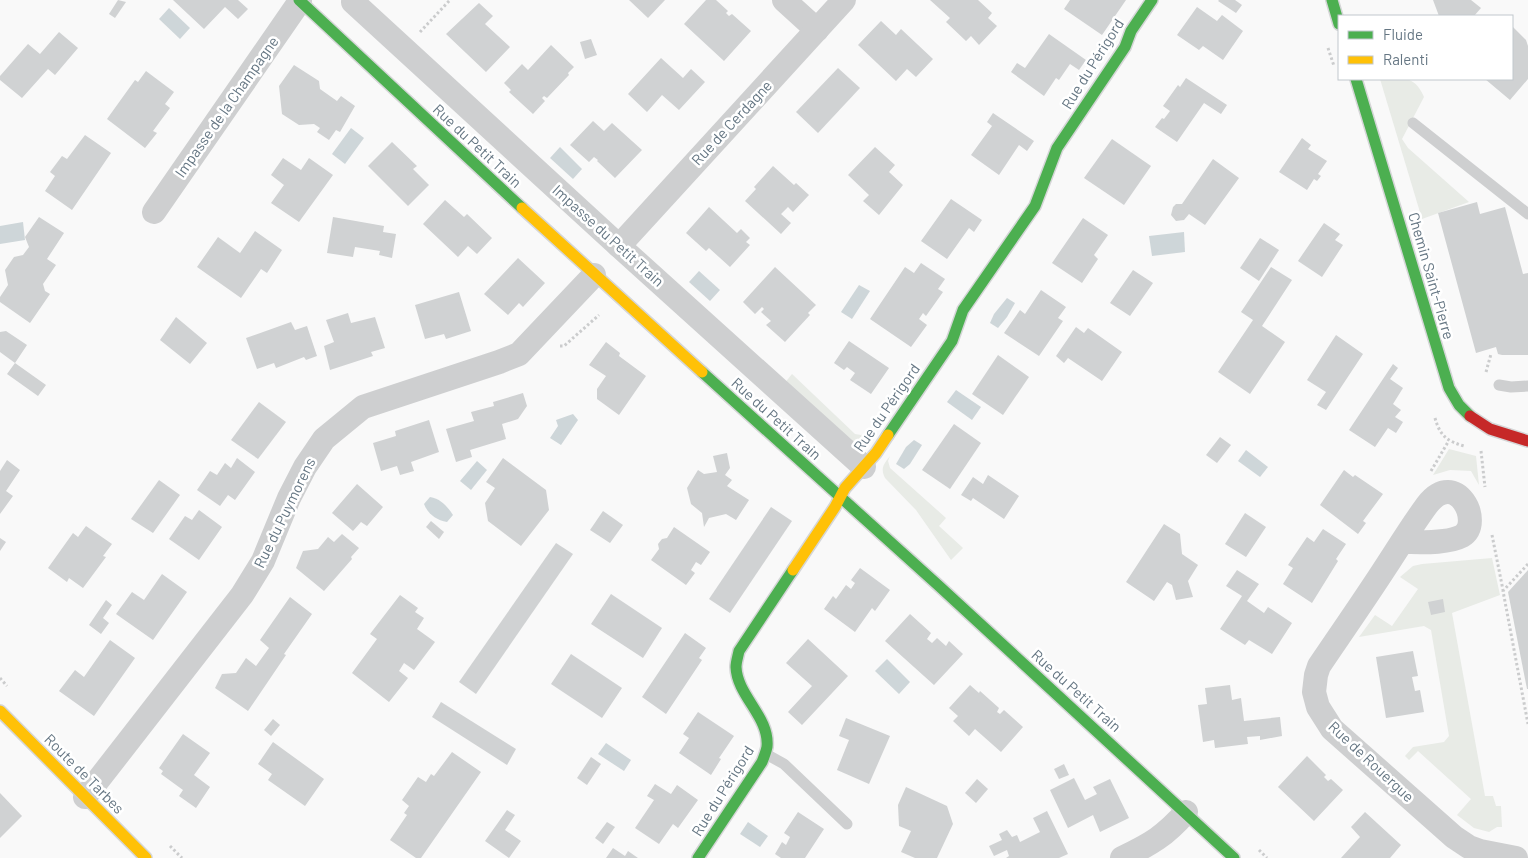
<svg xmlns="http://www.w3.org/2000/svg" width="1528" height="858" font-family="Barlow,sans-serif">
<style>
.green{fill:#e8ebe6}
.water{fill:#ced6d9}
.building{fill:#d0d2d3}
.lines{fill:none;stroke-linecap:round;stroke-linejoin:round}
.fast-casing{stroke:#d5d6d7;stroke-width:14}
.slow-casing{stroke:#d5d6d7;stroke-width:14}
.jam-casing{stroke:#d5d6d7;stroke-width:14}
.path{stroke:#cbcccd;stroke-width:3;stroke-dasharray:2.5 2.5;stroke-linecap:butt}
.lane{stroke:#cecfd0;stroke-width:11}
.street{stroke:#cecfd0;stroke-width:24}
.fast{stroke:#4caf50;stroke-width:11}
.slow{stroke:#ffc107;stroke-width:11}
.jam{stroke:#c62828;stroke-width:11}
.labels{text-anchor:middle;stroke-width:5;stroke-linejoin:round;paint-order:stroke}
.street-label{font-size:15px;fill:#657683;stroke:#fff}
</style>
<rect width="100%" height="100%" fill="#f9f9f9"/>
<g class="green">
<path d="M1380,79C1402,79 1414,74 1424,97L1402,139L1408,148L1469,202L1422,219Z"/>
<polygon points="792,374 855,434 861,435 868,433 855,446 784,384"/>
<polygon points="1449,449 1476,456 1479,485 1471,471 1450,470 1433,475"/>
<path d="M890,456L888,461L890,468L946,518L939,526L963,548L951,560L916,510L885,478C880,468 884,464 890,456Z"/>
<polygon points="1492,558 1500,595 1452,613 1485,796 1493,796 1496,806 1501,806 1502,827 1497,827 1489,832 1474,828 1457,815 1471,799 1418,751 1409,760 1405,756 1413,747 1444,742 1449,736 1431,630 1424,626 1359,637 1375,615 1392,626 1418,589 1400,577 1413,566 1422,564"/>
</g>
<g class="water">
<polygon points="169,8 190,28 180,39 159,19"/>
<polygon points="351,128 364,138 345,164 332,154"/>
<polygon points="560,147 582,169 573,179 550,158"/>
<polygon points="23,222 25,240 0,244 0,226"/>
<polygon points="1184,232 1185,252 1152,256 1149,236"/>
<polygon points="699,271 720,290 710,301 689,282"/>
<polygon points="859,285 870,291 852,319 841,312"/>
<polygon points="1007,298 1015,303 1007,317 998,328 990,323 994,314"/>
<polygon points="956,390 981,407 972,420 947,402"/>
<polygon points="573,414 578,420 561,445 550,438 558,426 556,420"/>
<polygon points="914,440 922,445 910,464 904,469 896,464 906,447"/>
<polygon points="1246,450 1268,467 1260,477 1238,461"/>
<polygon points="477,461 487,470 471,490 460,481"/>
<path d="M430,497C441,499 447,506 453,515L447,522C436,520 428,514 424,504Z"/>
<polygon points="887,659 910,682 899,694 875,671"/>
<polygon points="606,743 631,760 624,771 598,754"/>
<polygon points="748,822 768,836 760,847 740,834"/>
</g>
<g class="building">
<polygon points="118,0 126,2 115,18 109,14"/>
<polygon points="173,0 238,0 248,9 238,19 225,7 204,29"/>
<polygon points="629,0 665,0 648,18"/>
<polygon points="706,0 716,0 728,11 726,13 729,16 732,14 751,31 724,61 684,24"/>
<polygon points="930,0 978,0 992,13 988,18 997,26 979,45 971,36 966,41 946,22 950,18"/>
<polygon points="1070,0 1126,0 1102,35 1064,9"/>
<polygon points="1219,0 1235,0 1242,5 1236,13 1218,1"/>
<polygon points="1433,0 1471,0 1481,8 1474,16 1439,16"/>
<polygon points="479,3 493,16 485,24 510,47 486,72 446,34"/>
<polygon points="1197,7 1217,21 1222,15 1243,31 1223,60 1203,46 1199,50 1177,35"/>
<polygon points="881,21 896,35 901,29 933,59 916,77 907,69 896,81 858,45"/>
<polygon points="1512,26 1526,40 1528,46 1528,79 1510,100 1485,79 1512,79"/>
<polygon points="59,32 78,48 55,75 48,69 22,98 0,80 0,76 28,44 40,54"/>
<polygon points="1049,34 1086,60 1079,70 1070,64 1059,80 1056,78 1044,96 1011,72 1017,63 1025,68"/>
<polygon points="591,39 597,55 585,59 580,42"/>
<polygon points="551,45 574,67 568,73 569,75 547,98 544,96 542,98 545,101 533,114 509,92 511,90 504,83 522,64 528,70"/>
<polygon points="661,58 683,78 691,69 705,82 679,110 662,95 647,112 628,94"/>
<polygon points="294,65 319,81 320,89 337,101 341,96 355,106 340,132 336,130 329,140 317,132 320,128 314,124 299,125 282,114 279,86"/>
<polygon points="838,68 860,88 818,133 796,112"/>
<polygon points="146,71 174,92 165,104 170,108 153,131 157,133 145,148 107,119 135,80 138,82"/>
<polygon points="1186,78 1227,105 1221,114 1204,103 1177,142 1155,127 1162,118 1164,119 1170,111 1163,106 1178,85 1180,87"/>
<polygon points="993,113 1034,141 1027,151 1019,145 999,175 971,155 992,126 987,122"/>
<polygon points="593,121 604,131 612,123 642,150 615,178 597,161 598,160 594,157 589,162 570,145"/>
<polygon points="85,135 111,153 72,210 45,191 55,176 50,172 62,156 67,159"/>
<polygon points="1302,138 1311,145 1308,149 1327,161 1318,174 1321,176 1317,181 1314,179 1307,190 1279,172"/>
<polygon points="1112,139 1151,166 1124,205 1084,178"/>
<polygon points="392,142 417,166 413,169 429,185 408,206 368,166"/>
<polygon points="875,147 895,165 889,172 903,185 879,215 863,201 869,195 848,175"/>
<polygon points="283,158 301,170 309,158 333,175 299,222 271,203 284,185 271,175"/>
<polygon points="1213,159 1239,178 1205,225 1189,214 1184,220 1176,221 1171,215 1173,207 1176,204 1182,204"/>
<polygon points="773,166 794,185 796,183 809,195 793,212 788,207 781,214 791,223 781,234 745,201 756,189 754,187"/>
<polygon points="951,199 982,220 974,232 969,228 947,259 921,241"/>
<polygon points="445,200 464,217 467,214 492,238 477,254 468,246 458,257 423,224"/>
<polygon points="1477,202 1480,214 1505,207 1523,274 1528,273 1528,355 1502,355 1498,354 1496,347 1476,353 1438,213"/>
<polygon points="709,207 737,233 741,229 750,238 746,242 750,245 730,267 709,248 706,251 686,233"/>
<polygon points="39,217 64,233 47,259 56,265 43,284 45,291 50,294 30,323 0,302 0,297 8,285 5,270 14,257 23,255 29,247 25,237"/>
<polygon points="333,217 384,226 383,232 396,234 392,258 379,255 380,251 355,247 353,257 327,253"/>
<polygon points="1083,218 1108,235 1094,255 1098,259 1082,283 1052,263"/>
<polygon points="1324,223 1340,234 1335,240 1343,245 1322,277 1298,261"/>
<polygon points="255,231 282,250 267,273 261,269 241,298 197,267 218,237 240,253"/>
<polygon points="1260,238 1279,250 1259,281 1240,268"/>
<polygon points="518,258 545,283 523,307 519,303 508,315 484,294"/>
<polygon points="921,263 945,279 938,289 943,292 926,316 923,313 919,319 927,325 911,347 870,319 905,267 914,273"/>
<polygon points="775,267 816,305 808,313 810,315 785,342 766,325 771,321 761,312 764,309 762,307 755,314 743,302"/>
<polygon points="1271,267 1292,280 1262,326 1285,342 1250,394 1218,372 1253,320 1241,312"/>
<polygon points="1133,270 1153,283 1130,316 1110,303"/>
<polygon points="1041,290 1066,307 1058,318 1063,321 1039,356 1004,333 1020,310 1025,314"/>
<polygon points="459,292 471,331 446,339 444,334 425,339 415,305"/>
<polygon points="348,313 351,323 375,317 385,348 371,352 373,356 330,370 324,346 334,342 326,320"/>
<polygon points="176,317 207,343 190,364 160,340"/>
<polygon points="291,322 295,330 307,326 317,356 306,360 304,357 276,368 274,363 257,369 246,338"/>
<polygon points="1076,327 1084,333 1088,328 1122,352 1102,381 1068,358 1064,363 1056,356"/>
<polygon points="6,331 27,345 15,363 46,385 38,396 7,374 15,363 0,352 0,332"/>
<polygon points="1336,335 1363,354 1326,410 1317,405 1326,392 1307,380"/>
<polygon points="849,341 889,368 871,394 850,380 855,373 847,367 844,370 834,363"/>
<polygon points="606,342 620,353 619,356 646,376 619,415 597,399 597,389 606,376 589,365"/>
<polygon points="998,355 1029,377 1003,415 972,394"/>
<polygon points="1393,364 1398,368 1390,379 1403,388 1393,404 1401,410 1395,417 1403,422 1396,433 1388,428 1375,447 1349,430"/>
<polygon points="523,393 527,406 518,419 502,424 506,439 470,450 472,457 456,462 446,429 474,421 471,412 494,406 493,402"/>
<polygon points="259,402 286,422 258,459 231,440"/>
<polygon points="429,420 439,452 411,462 414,471 400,475 397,466 381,471 373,443 396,436 395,431"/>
<polygon points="954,424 981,443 950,489 922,470"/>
<polygon points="1220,437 1231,445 1217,463 1206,455"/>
<polygon points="727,453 730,468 725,475 732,480 727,486 749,500 736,520 726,514 709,518 704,527 702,513 691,504 687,488 698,470 704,474 717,472 713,456"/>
<polygon points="237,458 255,472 235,500 228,495 220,506 197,490 210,471 217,475 225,463 231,468"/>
<polygon points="503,458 546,490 549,510 521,546 488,521 485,503 495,488 486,482"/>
<polygon points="7,460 20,470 6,491 13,496 0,514 0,471"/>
<polygon points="1344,470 1353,477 1355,475 1383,494 1363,521 1366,523 1358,534 1320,505"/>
<polygon points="988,475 1019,496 1004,519 973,498 971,501 961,495 973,477 983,484"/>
<polygon points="159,480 180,495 153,533 131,519"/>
<polygon points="357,484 383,507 367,526 361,522 353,531 332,513"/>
<polygon points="771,507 792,521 730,613 709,599"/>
<polygon points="199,510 222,527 199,560 169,539 185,516 192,520"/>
<polygon points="603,511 623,525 610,543 590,530"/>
<polygon points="1245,513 1266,527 1246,557 1225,544"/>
<polygon points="431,521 444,532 439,539 426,527"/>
<polygon points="1164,524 1180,534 1182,554 1198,565 1188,581 1193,597 1176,600 1172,585 1167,582 1154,601 1126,582"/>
<polygon points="86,526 112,544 103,556 106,557 83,588 69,578 67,582 48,568 73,533 78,537"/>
<polygon points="674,527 710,552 701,565 696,562 691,570 695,573 686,585 651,560 659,549 658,544 662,539 667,538"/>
<polygon points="1323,529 1346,544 1336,559 1338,561 1312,603 1283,584 1293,568 1288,565 1307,537 1314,542"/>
<polygon points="342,534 359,548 351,557 352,559 324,591 296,568 303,551 318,549 328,537 334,542"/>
<polygon points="0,538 6,542 0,551"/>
<polygon points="556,543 573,554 476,694 459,682"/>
<polygon points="860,568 890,590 875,611 872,608 855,632 824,609 833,596 836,599 846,585 851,589 855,583 851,580"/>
<polygon points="1237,570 1259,584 1247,601 1264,613 1268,607 1292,623 1272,654 1249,640 1245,645 1220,629 1242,596 1226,586"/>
<polygon points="1528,570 1528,689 1527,689 1508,592"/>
<polygon points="162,574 187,592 153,640 116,614 132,592 144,600"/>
<polygon points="611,594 662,628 643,658 591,624"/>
<polygon points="400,595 418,608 415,612 424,618 417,629 435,642 414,670 404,663 399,671 408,678 389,702 352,673 377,639 370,634"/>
<polygon points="290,597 312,614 284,654 286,655 248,711 215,688 222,674 236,673 246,658 256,666 269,648 260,640"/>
<polygon points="1443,599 1445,612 1431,615 1428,602"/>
<polygon points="106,600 112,605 103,618 109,623 101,634 89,625"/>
<polygon points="910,614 931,633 927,639 932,643 937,638 946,646 949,641 963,654 934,685 885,641"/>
<polygon points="685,633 706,648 699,658 702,660 666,714 642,697"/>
<polygon points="808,639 848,676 802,725 788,712 812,686 786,663"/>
<polygon points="110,640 135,658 94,716 59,691 75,670 84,677"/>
<polygon points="1413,651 1418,676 1412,677 1415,691 1420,690 1424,712 1386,718 1376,657"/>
<polygon points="571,654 622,688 602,718 551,684"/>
<polygon points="970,685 979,693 980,691 999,708 997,712 1000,714 1004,710 1023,727 1001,752 975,729 969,736 953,721 958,716 949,708"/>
<polygon points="1230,685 1232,700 1241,698 1244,721 1280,717 1282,736 1260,740 1260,736 1247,737 1248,744 1215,748 1214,740 1203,742 1198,705 1207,704 1205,688"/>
<polygon points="441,702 516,749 507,765 432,717"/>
<polygon points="698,712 734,736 719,758 721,759 711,775 679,753 689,738 683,734"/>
<polygon points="846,718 890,736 869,784 837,770 849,740 839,736"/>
<polygon points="273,719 280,725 271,736 264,730"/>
<polygon points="183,734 210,753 194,775 210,787 196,808 179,796 183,790 161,774 163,771 159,768"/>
<polygon points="273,742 324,779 305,806 268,780 272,774 258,764"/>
<polygon points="452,752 481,772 421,858 416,858 390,840 407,815 404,813 409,806 402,800 418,777 426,782 431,774 434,776"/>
<polygon points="1307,756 1326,775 1324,777 1328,781 1331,779 1343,790 1314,821 1278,787"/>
<polygon points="591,757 601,764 587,785 577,778"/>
<polygon points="1064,764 1069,775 1059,779 1054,769"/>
<polygon points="1074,778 1085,800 1097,794 1093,787 1110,779 1129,818 1100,832 1093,815 1068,828 1050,790"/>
<polygon points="977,779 988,789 976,803 965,793"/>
<polygon points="655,784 671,794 677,785 698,800 678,828 673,824 659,844 635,828 654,800 647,796"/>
<polygon points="906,787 947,806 953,824 937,858 915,858 901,852 911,831 899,826 898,805"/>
<polygon points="0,793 22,816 0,838"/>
<polygon points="507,810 515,815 505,830 521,841 509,858 485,841"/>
<polygon points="1047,811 1068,854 1059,858 1006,858 1009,856 1007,850 994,856 989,846 1002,840 999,834 1007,830 1012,837 1017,835 1020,842 1040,832 1033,818"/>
<polygon points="798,812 824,829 805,858 781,858 775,854 782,842 786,845 790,837 784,833"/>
<polygon points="1365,812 1401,845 1390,858 1341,858 1360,837 1351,827"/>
<polygon points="607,822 615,827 603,844 595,838"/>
<polygon points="613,848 625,856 628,851 638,858 606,858"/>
</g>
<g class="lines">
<defs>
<g id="fast">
<polyline points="299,0 522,208"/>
<polyline points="1332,0 1339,24"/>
<polyline points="1356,79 1449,388 1459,405 1470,416"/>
<polyline points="702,372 939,586 1234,858"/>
<polyline points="888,435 952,341 963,310 1035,206 1057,148 1125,47 1131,31 1152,0"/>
<path d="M698,858L762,762C764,757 766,752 767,747C770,717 737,696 736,667C736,662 738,656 739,651L793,570"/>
</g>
<g id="slow">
<polyline points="522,208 702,372"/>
<polyline points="793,570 835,507 845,488 876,453 888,435"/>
<polyline points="0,711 146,858"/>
</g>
<polyline id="jam" points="1470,416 1490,429 1528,441"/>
</defs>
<use href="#fast" class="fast-casing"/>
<use href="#slow" class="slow-casing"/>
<use href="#jam" class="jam-casing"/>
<g class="path">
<polyline points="420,32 450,0"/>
<polyline points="1328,48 1334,66"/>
<polyline points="560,346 564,346 599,315"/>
<polyline points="1486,372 1491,354"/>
<path d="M1435,418C1440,436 1447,441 1464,446"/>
<polyline points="1481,451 1485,487"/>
<polyline points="1431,471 1448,442"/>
<polyline points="1492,535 1503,590"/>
<polyline points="1528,564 1503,591 1528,724"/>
<polyline points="0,678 7,686"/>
<polyline points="170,846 182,858"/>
<polyline points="1259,850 1267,858"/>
</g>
<g class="lane">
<polyline points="1413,123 1528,214"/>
<polyline points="1499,385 1511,387 1528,386"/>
<polyline points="766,754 784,764 847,824"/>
</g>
<g class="street">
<polyline points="784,0 817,30"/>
<polyline points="353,2 619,246 864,467"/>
<polyline points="154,212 300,1"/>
<polyline points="619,246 844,0"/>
<path d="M1402,542C1419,542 1447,544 1462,536C1484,523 1456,467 1427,505C1413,524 1400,545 1387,565C1365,599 1342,632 1319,666L1316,675L1314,692L1318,707L1332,729L1454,837L1469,847L1480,851L1516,858"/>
<polyline points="85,797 242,595 263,561 289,498 305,467 324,439 363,407 499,362 519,354 594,275"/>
<path d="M1122,858C1151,844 1165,836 1186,812"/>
</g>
<use href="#fast" class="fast"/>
<use href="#slow" class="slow"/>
<use href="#jam" class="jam"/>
</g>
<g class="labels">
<g class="street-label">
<text transform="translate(1093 64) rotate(-58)" y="5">Rue du Périgord</text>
<text transform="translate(227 107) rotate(-55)" y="5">Impasse de la Champagne</text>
<text transform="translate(732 123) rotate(-47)" y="5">Rue de Cerdagne</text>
<text transform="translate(477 146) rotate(43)" y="5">Rue du Petit Train</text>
<text transform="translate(608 236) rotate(42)" y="5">Impasse du Petit Train</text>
<text transform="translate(1431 276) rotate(74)" y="5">Chemin Saint-Pierre</text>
<text transform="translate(887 408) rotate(-55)" y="5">Rue du Périgord</text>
<text transform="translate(776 419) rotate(42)" y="5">Rue du Petit Train</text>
<text transform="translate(285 513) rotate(-64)" y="5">Rue du Puymorens</text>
<text transform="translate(1076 691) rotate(42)" y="5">Rue du Petit Train</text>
<text transform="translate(1371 762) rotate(43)" y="5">Rue de Rouergue</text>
<text transform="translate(84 774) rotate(45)" y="5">Route de Tarbes</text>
<text transform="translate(723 791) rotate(-58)" y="5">Rue du Périgord</text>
</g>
</g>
<rect x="1338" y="15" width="175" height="65" fill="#ffffff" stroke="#c1c8cd"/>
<rect x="1348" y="31" width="25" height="8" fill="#4caf50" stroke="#c1c8cd"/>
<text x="1383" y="40" font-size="15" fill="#657683">Fluide</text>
<rect x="1348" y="56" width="25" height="8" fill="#ffc107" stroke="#c1c8cd"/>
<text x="1383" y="65" font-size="15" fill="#657683">Ralenti</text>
</svg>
